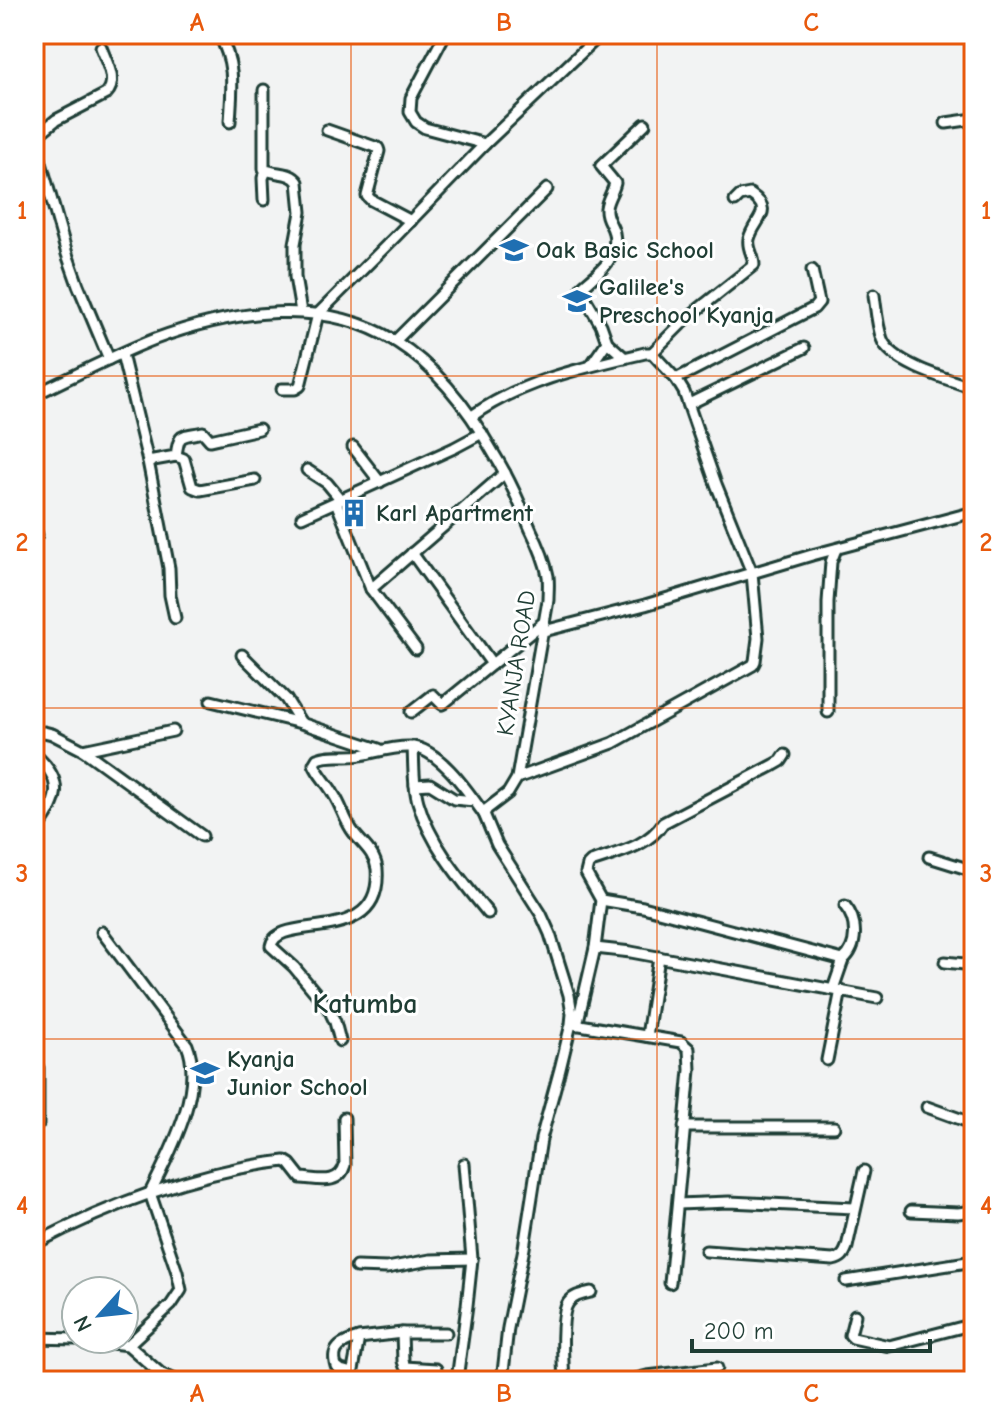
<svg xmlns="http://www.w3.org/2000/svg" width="1008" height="1415" font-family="'Comic Neue',sans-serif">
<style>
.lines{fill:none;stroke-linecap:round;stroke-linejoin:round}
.minor-casing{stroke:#1f3d34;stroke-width:15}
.minor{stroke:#fff;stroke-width:9}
.grid{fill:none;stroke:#e8590c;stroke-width:2;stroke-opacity:0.55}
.labels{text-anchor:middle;stroke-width:6;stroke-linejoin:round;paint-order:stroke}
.poi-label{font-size:24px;font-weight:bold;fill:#1f3d34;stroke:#fff;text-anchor:start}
.street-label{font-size:24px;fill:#1f3d34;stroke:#fff}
.quarter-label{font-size:28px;font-weight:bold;fill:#1f3d34;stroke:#fff}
.neatline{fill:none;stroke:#e8590c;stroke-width:3}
.grid-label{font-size:26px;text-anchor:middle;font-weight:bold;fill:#e8590c}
</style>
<rect width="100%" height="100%" fill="#f2f3f3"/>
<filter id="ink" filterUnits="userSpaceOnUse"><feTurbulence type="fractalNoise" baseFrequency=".0125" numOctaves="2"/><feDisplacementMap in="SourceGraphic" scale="16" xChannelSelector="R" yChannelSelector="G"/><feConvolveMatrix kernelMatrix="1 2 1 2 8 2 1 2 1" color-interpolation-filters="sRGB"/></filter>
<g filter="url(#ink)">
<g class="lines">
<defs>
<g id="minor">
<path d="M219,34C236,66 232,87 230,122"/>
<polyline points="445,34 411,98 410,112 416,122 425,128 485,144"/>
<polyline points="966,34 974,42"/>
<path d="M264,90V169C275,175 291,171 298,182L301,212L295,244V277L301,312"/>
<polyline points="946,123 974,119"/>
<polyline points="327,130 378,148 379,151 367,196 371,200 411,221"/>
<polyline points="34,138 67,254 78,285 109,359"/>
<path d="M34,138L56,120L106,94C119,81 106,62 101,47"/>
<polyline points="264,200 263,178 266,171"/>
<path d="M874,295C876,309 877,325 882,339C891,364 950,380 974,388"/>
<polyline points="395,341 547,189"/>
<path d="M652,353L686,319L754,265C754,256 747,248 749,239C754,219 776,211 750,194L740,196L735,201"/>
<polyline points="122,354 148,461 169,568 170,595 175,618"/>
<path d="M625,358L607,342L601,325L581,291L582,287C599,272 619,259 614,233C612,224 605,218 606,208C607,199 613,192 615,183L601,166L645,124"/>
<polyline points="591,365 607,342"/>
<polyline points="676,379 814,308 819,302 812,270"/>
<polyline points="282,389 295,389 300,386 318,314 395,237 485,144 601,34"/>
<path d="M34,395C74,376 114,355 155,339C231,311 323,296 395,341C438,368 470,411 494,454C509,478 520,504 531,530C538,544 545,560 548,576C549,584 548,592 548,600L517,778L508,793L487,809L484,814L497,845L541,914L550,934L569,995L572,1014L571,1024L560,1069L541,1139L524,1248L508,1328L502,1381"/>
<polyline points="689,404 804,348"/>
<path d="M472,416C523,380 585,367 645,353H652L676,379L684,392L716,484L752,573L758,638L755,661L753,665L613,743L517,778"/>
<polyline points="353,447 380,482"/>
<polyline points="176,456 184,459 192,487 200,490 255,480"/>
<path d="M148,461L176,456C179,432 181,437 203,432L210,440L259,429"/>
<polyline points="307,470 327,483 341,500"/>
<polyline points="336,502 371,589 416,649"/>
<polyline points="302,517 454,448 482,433"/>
<polyline points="34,527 37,535"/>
<polyline points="412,553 492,664"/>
<polyline points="371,589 505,473"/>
<polyline points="544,631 645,605 812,555 974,512"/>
<polyline points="242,655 286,699 301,723"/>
<polyline points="211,701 301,723 379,749"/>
<polyline points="411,712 433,695 442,704 444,703 544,622"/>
<polyline points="828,712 828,602 831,562 836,549"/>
<polyline points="34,734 44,732 52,734 83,750 202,836"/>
<path d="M413,747C414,765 413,785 418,802C430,844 461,880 488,913"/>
<polyline points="83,750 173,731"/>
<path d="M34,754C68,783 57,802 34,834"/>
<polyline points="415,785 430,784 454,799 474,801"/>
<polyline points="929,857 974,871"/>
<path d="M601,900L643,907L843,960C858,947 858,921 845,906"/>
<path d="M102,932L187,1045C205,1089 170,1152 150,1193L177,1272L181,1290L171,1305L128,1345"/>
<polyline points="595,948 631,952 877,998"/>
<polyline points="945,962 974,965"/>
<polyline points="833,989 843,960"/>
<polyline points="574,1024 681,1042 689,1049 690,1070 670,1283"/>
<path d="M577,1025L595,948L601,900L586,873L588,865L591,862C616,853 648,847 663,823L774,765L781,761L785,755"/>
<polyline points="647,1036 659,957"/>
<path d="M340,1041L335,1022L329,1009L294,967L271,946C277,911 383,950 377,869C375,853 363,845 354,833C345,822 342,807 334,795C328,783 319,776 314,764L317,759C331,753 346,758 361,755C377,752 394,746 411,747C439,748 469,793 484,814"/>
<polyline points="827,1060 841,990"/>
<polyline points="34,1061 38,1068 38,1124 34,1127"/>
<polyline points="927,1107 974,1124"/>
<polyline points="684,1127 834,1127"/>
<polyline points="678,1204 729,1202 854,1208"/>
<polyline points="911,1211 958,1213 974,1211"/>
<path d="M34,1244C113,1203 196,1171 285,1161L290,1164L301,1178C318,1179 339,1186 345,1165L344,1118"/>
<path d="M706,1251L833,1260C842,1258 844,1255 847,1247L864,1171"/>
<polyline points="356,1267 387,1268 430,1260 472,1259"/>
<polyline points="846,1281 974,1261"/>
<polyline points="855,1315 850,1335 853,1338 889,1346 974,1324"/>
<polyline points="402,1333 403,1361 405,1367 436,1369"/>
<polyline points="34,1338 76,1339"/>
<polyline points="78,1339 128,1345 160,1373 177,1381"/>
<path d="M352,1373L341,1370L336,1366C330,1347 344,1342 359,1338"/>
<polyline points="351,1381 359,1338 402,1333 446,1333"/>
<polyline points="461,1381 458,1372 467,1306 472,1259 464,1164"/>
<path d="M564,1381C563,1365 560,1314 568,1303C574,1295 583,1294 591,1292"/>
<polyline points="628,1381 647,1376 717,1368"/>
</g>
</defs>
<use href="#minor" class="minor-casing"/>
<use href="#minor" class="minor"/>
</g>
</g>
<path class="grid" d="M351,34V1381M657,34V1381M34,376H974M34,708H974M34,1039H974"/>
<defs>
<symbol id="school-bare" viewBox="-9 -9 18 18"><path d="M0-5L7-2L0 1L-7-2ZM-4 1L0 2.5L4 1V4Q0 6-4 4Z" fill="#1f6fb2" stroke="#fff" stroke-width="2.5" paint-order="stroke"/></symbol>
<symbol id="building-bare" viewBox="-9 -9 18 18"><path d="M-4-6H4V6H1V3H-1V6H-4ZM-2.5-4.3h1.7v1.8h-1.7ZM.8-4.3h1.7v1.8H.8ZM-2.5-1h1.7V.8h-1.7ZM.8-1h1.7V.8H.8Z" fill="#1f6fb2" stroke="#fff" stroke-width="2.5" paint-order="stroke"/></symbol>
</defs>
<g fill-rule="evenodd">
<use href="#school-bare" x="494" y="230" width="40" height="40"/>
<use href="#school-bare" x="557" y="281" width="40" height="40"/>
<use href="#building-bare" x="334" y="493" width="40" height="40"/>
<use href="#school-bare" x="185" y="1053" width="40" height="40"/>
</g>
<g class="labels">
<g class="poi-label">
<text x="536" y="258">Oak Basic School</text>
<text x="599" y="295">Galilee's<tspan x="599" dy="28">Preschool Kyanja</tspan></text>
<text x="376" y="521">Karl Apartment</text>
<text x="227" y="1067">Kyanja<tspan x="227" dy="28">Junior School</tspan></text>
</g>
<g class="street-label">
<text transform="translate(516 663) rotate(-81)" y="8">KYANJA ROAD</text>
</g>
<g class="quarter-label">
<text x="365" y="1013">Katumba</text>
</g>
</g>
<rect width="1008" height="1415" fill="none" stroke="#fff" stroke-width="88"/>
<g transform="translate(100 1315) rotate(243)"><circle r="38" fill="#ffffff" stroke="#a5b1ae" stroke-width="2"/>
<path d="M0-6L14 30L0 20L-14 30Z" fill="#1f6fb2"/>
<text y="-12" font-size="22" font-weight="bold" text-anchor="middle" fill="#1f3d34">N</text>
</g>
<path d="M692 1339v12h238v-12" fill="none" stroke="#1f3d34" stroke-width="4"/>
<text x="704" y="1339" font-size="24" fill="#1f3d34" stroke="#ffffff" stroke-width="6" paint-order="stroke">200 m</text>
<rect x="44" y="44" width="920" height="1327" class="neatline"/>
<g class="grid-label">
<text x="197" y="31">A</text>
<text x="504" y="31">B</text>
<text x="811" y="31">C</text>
<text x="22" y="219">1</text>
<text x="986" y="219">1</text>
<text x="22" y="551">2</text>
<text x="986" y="551">2</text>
<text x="22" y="882">3</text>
<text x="986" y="882">3</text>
<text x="22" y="1214">4</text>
<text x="986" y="1214">4</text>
<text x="197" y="1402">A</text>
<text x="504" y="1402">B</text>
<text x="811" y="1402">C</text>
</g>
</svg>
